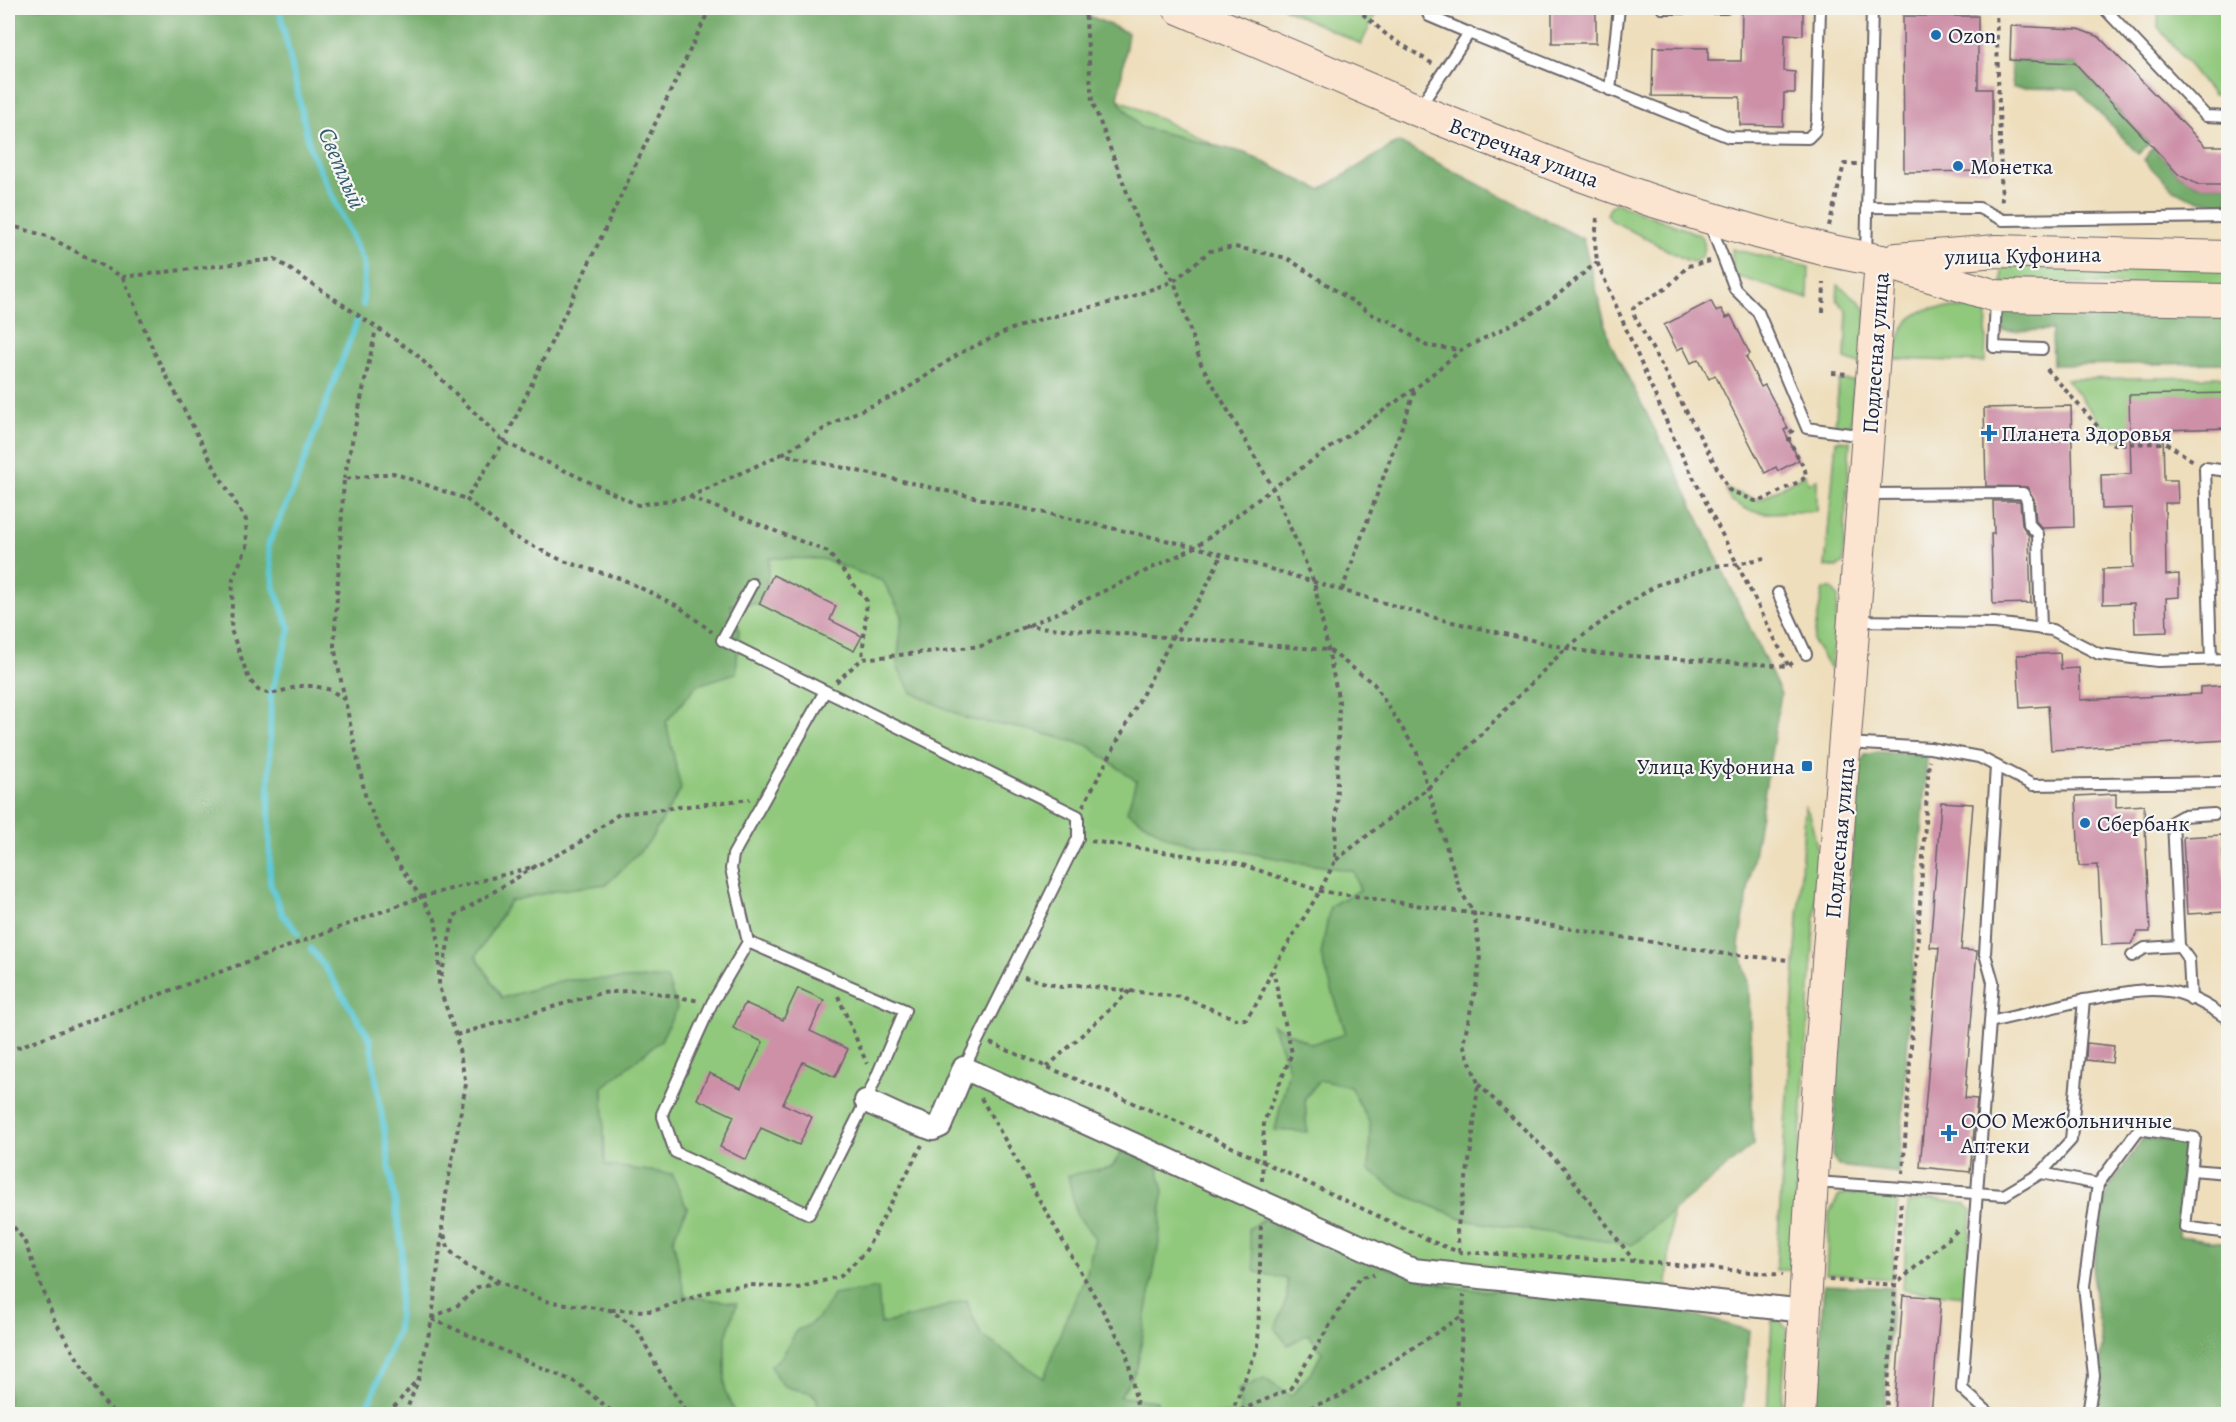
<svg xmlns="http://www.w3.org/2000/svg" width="2236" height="1422" font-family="Alegreya,serif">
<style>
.green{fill:#90c87c;stroke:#59755c;stroke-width:1.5}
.forest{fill:#74ac6c;stroke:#4b6754;stroke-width:1.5}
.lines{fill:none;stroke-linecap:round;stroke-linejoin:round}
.stream{stroke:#5cc7d6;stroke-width:6}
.building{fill:#cd90a7}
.service-casing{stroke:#696468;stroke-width:14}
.minor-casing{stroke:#696468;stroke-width:26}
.secondary-casing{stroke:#696468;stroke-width:34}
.path{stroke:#696468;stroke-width:4;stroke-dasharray:4.5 4.5;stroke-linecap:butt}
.service{stroke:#fff;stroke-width:10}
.minor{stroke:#fff;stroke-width:22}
.secondary{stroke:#fce5d0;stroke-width:32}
.poi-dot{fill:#1f6fb2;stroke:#f6f6f2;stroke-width:2}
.labels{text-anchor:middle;stroke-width:4.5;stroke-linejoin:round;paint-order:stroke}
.poi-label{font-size:22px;fill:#22223b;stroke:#f6f6f2;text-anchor:start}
.street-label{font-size:22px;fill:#22223b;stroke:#f6f6f2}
.water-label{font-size:24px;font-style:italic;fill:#365c71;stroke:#f6f6f2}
</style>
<rect width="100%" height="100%" fill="#f6f6f2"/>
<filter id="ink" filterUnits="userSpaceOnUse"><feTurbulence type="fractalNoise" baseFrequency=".0167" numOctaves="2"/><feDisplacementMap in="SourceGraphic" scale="12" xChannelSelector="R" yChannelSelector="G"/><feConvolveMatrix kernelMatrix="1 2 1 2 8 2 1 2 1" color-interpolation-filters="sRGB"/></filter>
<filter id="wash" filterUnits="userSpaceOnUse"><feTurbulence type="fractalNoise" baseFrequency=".008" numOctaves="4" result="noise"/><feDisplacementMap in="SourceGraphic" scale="24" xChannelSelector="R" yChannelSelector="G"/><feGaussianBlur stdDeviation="1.35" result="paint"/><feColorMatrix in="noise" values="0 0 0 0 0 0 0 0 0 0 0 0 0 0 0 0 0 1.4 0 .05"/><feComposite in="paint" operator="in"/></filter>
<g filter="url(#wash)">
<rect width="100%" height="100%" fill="#eedebc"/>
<g class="green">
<polygon points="8,8 926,8 1462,262 1716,579 1658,1414 8,1414"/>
<polygon points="1283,8 1379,8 1361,44"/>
<polygon points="2159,8 2228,8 2228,95 2213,95 2158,27"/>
<path d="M1616,203L1698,234C1707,241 1705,247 1701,257L1694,262L1686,260L1611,220L1607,214L1611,206Z"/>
<polygon points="1732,249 1809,267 1808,299 1733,275"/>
<polygon points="2002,264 2228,267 2228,286 2002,283"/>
<polygon points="1838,285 1860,302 1866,310 1866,366 1845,359 1847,311 1837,300"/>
<path d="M1930,308H1968L1987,311L1985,362L1896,359C1897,332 1904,318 1930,308Z"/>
<polygon points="2228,377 2228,393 2130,439 2114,440 2066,379"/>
<polygon points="1839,380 1854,381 1851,428 1835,427"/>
<polygon points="1836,440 1850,441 1843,564 1836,567 1825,567"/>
<polygon points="1805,474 1809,483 1817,479 1817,511 1766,513 1750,511 1730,500 1726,489 1759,500"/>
<polygon points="1823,589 1832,589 1838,596 1831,670 1813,641"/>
<polygon points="1805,807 1810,815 1819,856 1791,1270 1776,1270"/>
<polygon points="1848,1193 1898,1198 1892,1279 1826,1274 1829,1213 1839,1196"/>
<polygon points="1933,1199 1965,1204 1972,1210 1964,1296 1903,1290 1908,1203"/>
<polygon points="1772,1318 1781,1322 1787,1329 1781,1414 1767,1414"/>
</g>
<g class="forest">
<polygon points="8,8 1072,8 1128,33 1118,100 1140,127 1245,153 1320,190 1398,142 1583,239 1610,342 1681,481 1781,694 1739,945 1749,987 1753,1145 1632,1245 1469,1221 1402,1194 1369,1170 1370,1124 1350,1087 1320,1080 1305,1098 1307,1132 1275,1130 1289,1069 1272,1024 1311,1044 1346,1034 1321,955 1330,906 1360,890 1353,871 1302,863 1169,838 1127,812 1136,781 1087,745 1034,731 967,719 911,692 897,667 902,615 883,581 822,559 770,558 764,603 730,605 739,629 736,673 697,685 666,722 681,789 649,842 607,884 560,890 510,901 476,956 502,998 564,980 667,978 677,1008 661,1040 603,1087 605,1165 672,1174 687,1208 673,1239 685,1296 737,1303 725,1340 725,1391 736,1414 8,1414"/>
<polygon points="2010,60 2075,63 2149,144 2138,154 2077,89 2013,88"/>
<path d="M2153,147L2179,175L2199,185H2228V203C2182,202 2174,192 2144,160Z"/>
<polygon points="2002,310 2228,310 2228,363 2053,365 2052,330 2002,331"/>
<polygon points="1878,752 1927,755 1899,1173 1838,1166 1832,1153 1858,769 1865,755"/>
<polygon points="2143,1138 2183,1143 2179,1236 2228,1243 2228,1414 2095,1414 2102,1345 2092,1274 2107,1191"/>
<path d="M1123,1150L1157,1164L1163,1188L1159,1242L1137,1368L1120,1397L1157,1401L1158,1414H818L817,1399L812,1393C787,1386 783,1393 771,1366L782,1356L797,1330C816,1324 823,1313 833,1295L878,1288L881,1324L922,1314L966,1300L981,1335L1044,1378L1064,1323L1086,1276L1095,1238L1076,1214L1068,1175L1112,1167Z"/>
<polygon points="1273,1214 1388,1268 1450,1286 1482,1291 1518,1289 1659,1306 1749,1330 1743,1414 1241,1414 1238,1390 1264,1378 1291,1396 1313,1370 1322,1352 1308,1334 1288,1345 1275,1329 1287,1298 1287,1279 1255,1272 1248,1229"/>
<polygon points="1824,1285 1893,1288 1884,1414 1815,1414"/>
</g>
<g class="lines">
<g class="stream">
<polyline points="279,8 310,149 364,263 363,305"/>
<polyline points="298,933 283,915 270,883 269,789 271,694 290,630 274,587 268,545 294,488 357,321"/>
<polyline points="311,949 327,970 370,1039 402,1248 398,1329 372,1397 362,1414"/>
</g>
</g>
<g id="blocks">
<g class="building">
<rect x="1552" y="8" width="44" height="35"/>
<polygon points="1742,8 1803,8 1803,35 1785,34 1784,71 1795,72 1795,93 1784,93 1783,126 1740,125 1740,97 1652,96 1653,47 1708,48 1708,61 1741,61"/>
<polygon points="1903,16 1978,16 1978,89 1992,89 1992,171 1904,172"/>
<polygon points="2011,26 2078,29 2099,37 2205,146 2229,146 2229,185 2199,185 2179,175 2075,63 2010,60"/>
<polygon points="1711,301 1716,311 1721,309 1726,318 1731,316 1750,354 1746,357 1761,387 1765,385 1788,428 1784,430 1799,460 1778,471 1776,467 1765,473 1715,375 1709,379 1699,359 1691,363 1683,347 1677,350 1664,325"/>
<polygon points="2229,393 2229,428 2163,430 2164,480 2177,480 2178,503 2165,503 2166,575 2179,574 2179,597 2166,598 2167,632 2135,633 2134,603 2103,604 2103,569 2133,568 2132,508 2102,509 2101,475 2131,474 2129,395"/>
<polygon points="2071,406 2074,527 2042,528 2036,521 2034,499 2027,487 1986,486 1984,408"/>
<polygon points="1993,501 2019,501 2020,502 2022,525 2029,536 2031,603 1993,604 1991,534 1994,534"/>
<polygon points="773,575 836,606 830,620 862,636 854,651 759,604"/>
<polygon points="2060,653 2061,669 2079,668 2080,700 2200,694 2200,687 2229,685 2229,740 2051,750 2048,706 2020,708 2017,655"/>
<polygon points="2116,794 2116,807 2144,805 2150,932 2138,932 2131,944 2102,945 2098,865 2079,866 2076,796"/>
<polygon points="1941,802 1973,804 1961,950 1977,951 1965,1098 1977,1099 1970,1172 1920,1167 1939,948 1930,947"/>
<polygon points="2222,835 2226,912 2187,914 2183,837"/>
<polygon points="798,988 824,1000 810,1031 848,1049 835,1077 803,1062 783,1104 812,1117 799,1145 761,1128 746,1160 720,1147 734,1116 697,1099 709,1073 741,1088 763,1042 733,1028 745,1003 783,1020"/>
<polygon points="2087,1043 2114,1046 2112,1063 2086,1060"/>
<polygon points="1903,1295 1941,1298 1931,1414 1894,1414"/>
</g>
</g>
</g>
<g filter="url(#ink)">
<use href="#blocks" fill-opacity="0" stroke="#696468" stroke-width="1.5"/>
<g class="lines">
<defs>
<g id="service">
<polyline points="1426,8 1429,16 1469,33"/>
<polyline points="1662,8 1726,8"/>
<polyline points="2104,8 2206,116 2228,117"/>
<polyline points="1610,90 1619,8"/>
<polyline points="1419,108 1469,33 1729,137 1808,138 1815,131 1817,122 1820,8"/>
<polyline points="1867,207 1979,208 2003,220 2228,217"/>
<polyline points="1710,224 1735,289 1758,312 1807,428 1864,436"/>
<polyline points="1866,256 1872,8"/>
<polyline points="1996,299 1994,347 2042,349"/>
<polyline points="1865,494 2023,493 2027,500 2029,524 2038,534 2041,629"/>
<polyline points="752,584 722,640 1078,816 1078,838 964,1068"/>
<polyline points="1778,593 1806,654"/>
<polyline points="1856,621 1994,623 2052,630 2099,654 2158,661 2228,659"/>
<polyline points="2211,659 2205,468 2228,471"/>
<polyline points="1847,743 1930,748 1979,757 2033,785 2228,782"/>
<polyline points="748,942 905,1010 866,1101 809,1214 675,1152 662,1114 712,1003 748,942 731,869 733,855 825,691"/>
<polyline points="2132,956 2145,948 2179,946"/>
<polyline points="2191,999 2189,960 2179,946 2173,821 2182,816 2214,814"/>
<polyline points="1990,1022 2084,1000"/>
<polyline points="2192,1170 2228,1173"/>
<polyline points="2041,1173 2098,1184 2139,1129 2195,1138 2185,1227 2228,1233"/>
<path d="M1815,1182L2004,1195L2041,1173L2071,1140L2084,1000C2115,995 2147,985 2178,993C2196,998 2213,1009 2228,1019"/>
<polyline points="1990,1414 1962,1389 1993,982 1985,954 1996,766"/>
<polyline points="2088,1414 2094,1376 2084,1286 2098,1184"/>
</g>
<polyline id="minor" points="866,1101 903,1118 933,1129 940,1126 964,1068 1413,1270 1806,1311"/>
<g id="secondary">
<polyline points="1179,8 1417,110 1578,174 1650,200 1757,232 1827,250 1881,261 1996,296 2228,300"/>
<polyline points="1897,259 1997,251 2228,257"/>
<polyline points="1799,1414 1813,1161 1881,261"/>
</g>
</defs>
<use href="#service" class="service-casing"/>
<use href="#minor" class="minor-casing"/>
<use href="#secondary" class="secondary-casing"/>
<g class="path">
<polyline points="710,8 504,442 466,499 511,535 563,561 622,579 678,606 712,632"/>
<polyline points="1356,8 1388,36 1433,64"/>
<polyline points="1996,8 2002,205"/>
<polyline points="1597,218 1595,242 1597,262 1674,439 1788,665"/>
<polyline points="8,225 47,236 123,277 275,259 416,354 504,442 638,505 689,497 782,454 1196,547 1273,488 1417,387 1461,350 1528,316 1553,299 1597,262"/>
<polyline points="1829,226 1844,164 1857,164"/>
<polyline points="1710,261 1688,266 1667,288 1636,305 1633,309 1634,315 1729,490 1755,501 1761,501 1802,480 1806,476 1805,470 1789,440 1789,434 1794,429"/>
<polyline points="123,277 155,354 218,474 246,520 247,547 233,578 231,630 249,679 258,690 271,694 300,686 314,686 331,690 345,700 366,799 388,848 435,919 439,944 439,987 456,1035 466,1084 447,1187 442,1228 449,1250 466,1265 498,1281 545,1301 610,1310 637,1329 661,1374 688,1414"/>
<polyline points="1823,312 1824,283"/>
<polyline points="2047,369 2113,444 2166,443 2195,462"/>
<polyline points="1832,373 1848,374"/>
<polyline points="782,454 837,421 902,392 960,353 1012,329 1038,320 1125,299 1174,281 1210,251 1235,247 1287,258 1376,317 1390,321 1427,346 1460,350"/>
<polyline points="344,479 376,329"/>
<polyline points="690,497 828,552 867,601 862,659"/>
<polyline points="1342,590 1416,388"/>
<polyline points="1025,626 1329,650 1374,684 1416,750 1460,890 1474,913 1480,956 1477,982 1463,1044 1478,1083 1472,1144 1457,1231 1460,1255"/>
<polyline points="836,682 862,659 981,646 1064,610 1196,547 1439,619 1566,648 1601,654 1788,666 1795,661"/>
<polyline points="345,700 334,646 344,479 393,473 466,499"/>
<polyline points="1083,806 1173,637 1201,597 1222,554"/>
<polyline points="1091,841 1237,863 1320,891 1511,919 1725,954 1790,960"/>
<polyline points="1336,860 1428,788 1566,648 1622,607 1657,585 1715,566 1737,564 1764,558"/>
<polyline points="441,977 454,916 536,866 576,845 619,814 750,799"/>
<polyline points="1024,977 1061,987 1077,985 1182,997 1236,1019 1246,1019 1259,1000 1272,970 1320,891 1335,861 1339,702 1314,582 1273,488 1201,364 1174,281 1141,229 1092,101 1085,8"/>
<polyline points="838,996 867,1064"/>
<polyline points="456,1035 601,993 640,990 700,1001"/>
<polyline points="990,1043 1181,1123 1433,1242 1459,1252 1634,1261 1783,1275"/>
<polyline points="8,1051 421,897 536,866"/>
<polyline points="1047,1067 1131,990"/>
<polyline points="1478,1084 1564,1168 1634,1261"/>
<polyline points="981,1098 1126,1351 1139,1414"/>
<polyline points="1903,1174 1929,760"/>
<polyline points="1262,1181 1264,1122 1292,1053 1273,971"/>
<polyline points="8,1220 24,1240 54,1319 102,1400 115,1414"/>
<polyline points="1829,1280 1895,1285 1959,1229"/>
<polyline points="611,1310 653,1311 721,1288 751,1285 798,1288 841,1276 865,1252 922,1145"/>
<polyline points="432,1318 458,1305 478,1287 498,1282"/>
<polyline points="432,1319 577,1383 615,1414"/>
<polyline points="388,1414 417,1380"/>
<polyline points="405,1414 419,1378 432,1319 442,1232"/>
<polyline points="1231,1414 1258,1346 1261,1222"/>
<polyline points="1232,1414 1290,1389 1360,1277 1374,1275"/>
<polyline points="1293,1414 1338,1397 1462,1316"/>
<polyline points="1457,1414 1464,1295"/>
<polyline points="1886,1414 1901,1200"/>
</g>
<use href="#service" class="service"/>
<use href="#minor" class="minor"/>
<use href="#secondary" class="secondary"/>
</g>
</g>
<g class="poi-dot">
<circle cx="1936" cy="35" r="6"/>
<circle cx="1958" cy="166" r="6"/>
<path d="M1986 424h6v6h6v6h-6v6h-6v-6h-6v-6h6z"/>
<rect x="1801" y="760" width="12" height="12" rx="3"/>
<circle cx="2085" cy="823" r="6"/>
<path d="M1946 1124h6v6h6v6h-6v6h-6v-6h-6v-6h6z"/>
</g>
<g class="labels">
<g class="poi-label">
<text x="1948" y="43">Ozon</text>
<text x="1970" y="174">Монетка</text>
<text x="2001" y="441">Планета Здоровья</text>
<text x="1795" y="774" text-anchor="end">Улица Куфонина</text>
<text x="2097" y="831">Сбербанк</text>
<text x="1961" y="1128">ООО Межбольничные<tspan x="1961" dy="25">Аптеки</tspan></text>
</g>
<g class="street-label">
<text transform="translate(1524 152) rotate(21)" y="8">Встречная улица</text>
<text transform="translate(2023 255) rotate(-1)" y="8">улица Куфонина</text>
<text transform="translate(1875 353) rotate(-86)" y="8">Подлесная улица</text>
<text transform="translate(1839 838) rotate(-85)" y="8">Подлесная улица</text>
</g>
<g class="water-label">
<text transform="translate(342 168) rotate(67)" y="8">Светлый</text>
</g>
</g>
<rect width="2236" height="1422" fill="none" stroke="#f6f6f2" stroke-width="30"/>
</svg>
